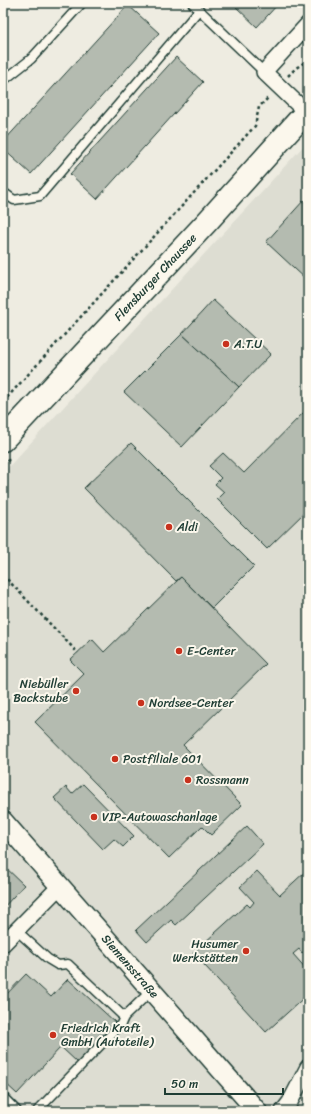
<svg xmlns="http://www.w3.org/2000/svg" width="311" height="1114" font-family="Sriracha,sans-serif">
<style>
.built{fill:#ddddd2}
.building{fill:#b4bbb0;stroke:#1f3d34}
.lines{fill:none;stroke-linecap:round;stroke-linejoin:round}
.service-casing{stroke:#1f3d34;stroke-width:11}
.minor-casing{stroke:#1f3d34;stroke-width:18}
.tertiary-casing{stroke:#1f3d34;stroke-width:22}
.secondary-casing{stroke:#1f3d34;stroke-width:25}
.path{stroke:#1f3d34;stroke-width:2.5;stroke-dasharray:3 3;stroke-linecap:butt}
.service{stroke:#fbf7ec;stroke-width:8}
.minor{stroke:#fbf7ec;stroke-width:15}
.tertiary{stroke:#fbf7ec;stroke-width:19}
.secondary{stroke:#fbf7ec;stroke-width:22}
.poi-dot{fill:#c8321e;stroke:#fbf7ec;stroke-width:1.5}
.labels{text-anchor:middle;stroke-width:4;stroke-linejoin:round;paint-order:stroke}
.street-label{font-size:12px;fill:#1f3d34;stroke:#fbf7ec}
.poi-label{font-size:12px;fill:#1f3d34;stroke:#fbf7ec;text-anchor:start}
</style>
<rect width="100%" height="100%" fill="#eeece1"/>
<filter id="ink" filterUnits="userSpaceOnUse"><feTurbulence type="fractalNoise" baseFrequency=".025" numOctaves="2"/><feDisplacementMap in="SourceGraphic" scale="8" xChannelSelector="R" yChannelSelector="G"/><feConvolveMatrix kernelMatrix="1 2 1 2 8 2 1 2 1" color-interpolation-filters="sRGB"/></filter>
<g filter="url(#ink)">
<polygon class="built" points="308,141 308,1111 3,1111 3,473"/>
<g class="building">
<polygon points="238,3 279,3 257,27 235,6"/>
<polygon points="128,5 159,33 31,174 3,149 3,142"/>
<polygon points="176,57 203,82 97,199 70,174"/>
<polygon points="304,200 308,204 308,281 266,242"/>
<polygon points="213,300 271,354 239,387 182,334"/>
<polygon points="182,334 239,387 182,447 124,392"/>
<polygon points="308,408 308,509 267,549 217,499 224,492 215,484 221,478 209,466 223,453 244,473"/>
<polygon points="131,443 254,566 212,608 181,577 176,581 84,488"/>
<polygon points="181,577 266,664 183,745 242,805 211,835 202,826 169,858 35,722 84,674 70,660 92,639 104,652"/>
<polygon points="83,784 134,836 123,847 114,839 103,849 54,798 66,787 72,794"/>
<polygon points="247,826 263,844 176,925 171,920 147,942 136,930"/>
<polygon points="3,865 24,885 3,908"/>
<polygon points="308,869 308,948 302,953 299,949 293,954 308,971 308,994 266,1032 193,953 247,904 250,907 254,902 240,887 257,871 280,895"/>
<polygon points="26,974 51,997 68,979 115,1022 78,1063 61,1047 17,1094 3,1081 3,998"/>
</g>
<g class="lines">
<defs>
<g id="service">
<polyline points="192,3 264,72"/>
<polyline points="3,81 31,59 82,3"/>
<polyline points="3,192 14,200 40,196 199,10"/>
<polyline points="16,930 48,959 58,965 68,964 124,1017"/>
<polyline points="3,1097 17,1111"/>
<polyline points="37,1111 121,1024 124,1017 151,991"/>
</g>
<g id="minor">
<polyline points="306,112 264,72 308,24"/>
<polyline points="3,944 60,886"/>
<polyline points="283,1111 290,1102 308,1067"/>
</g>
<g id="tertiary">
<path id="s1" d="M3,821L257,1111"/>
</g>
<g id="secondary">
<path id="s2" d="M3,440L206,223L308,110"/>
</g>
</defs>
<use href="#service" class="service-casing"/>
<use href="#minor" class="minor-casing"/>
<use href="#tertiary" class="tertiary-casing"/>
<use href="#secondary" class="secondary-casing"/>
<g class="path">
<polyline points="288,76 296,68 308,60"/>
<polyline points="3,402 255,126 259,107 269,97"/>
<polyline points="3,466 11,457"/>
<polyline points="3,575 78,653"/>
</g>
<use href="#service" class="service"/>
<use href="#minor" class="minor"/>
<use href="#tertiary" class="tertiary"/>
<use href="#secondary" class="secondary"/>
</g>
</g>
<g class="poi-dot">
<circle cx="226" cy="344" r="4"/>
<circle cx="169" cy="527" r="4"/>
<circle cx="179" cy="651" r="4"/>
<circle cx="76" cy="691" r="4"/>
<circle cx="141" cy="703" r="4"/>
<circle cx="115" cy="759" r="4"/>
<circle cx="188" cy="780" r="4"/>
<circle cx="94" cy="817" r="4"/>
<circle cx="246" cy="951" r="4"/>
<circle cx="53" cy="1035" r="4"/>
</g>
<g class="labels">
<g class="street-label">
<text dy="4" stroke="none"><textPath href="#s2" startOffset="223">Flensburger Chaussee</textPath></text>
<text dy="4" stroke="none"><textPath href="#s1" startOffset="193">Siemensstraße</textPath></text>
</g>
<g class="poi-label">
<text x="234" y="348">A.T.U</text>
<text x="177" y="531">Aldi</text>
<text x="187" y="655">E-Center</text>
<text x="68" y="688" text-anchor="end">Niebüller<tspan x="68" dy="14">Backstube</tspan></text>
<text x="149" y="707">Nordsee-Center</text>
<text x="123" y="763">Postfiliale 601</text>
<text x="196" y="784">Rossmann</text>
<text x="102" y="821">VIP-Autowaschanlage</text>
<text x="238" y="948" text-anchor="end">Husumer<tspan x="238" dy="14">Werkstätten</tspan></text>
<text x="61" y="1032">Friedrich Kraft<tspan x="61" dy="14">GmbH (Autoteile)</tspan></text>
</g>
</g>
<rect width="311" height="1114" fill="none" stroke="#fbf7ec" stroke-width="16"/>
<rect x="8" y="8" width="295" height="1098" fill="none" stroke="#1f3d34" stroke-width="1.5" filter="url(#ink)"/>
<path d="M165 1088v6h118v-6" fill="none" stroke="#1f3d34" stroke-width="2"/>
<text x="171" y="1088" font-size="12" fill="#1f3d34" stroke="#fbf7ec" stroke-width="3" paint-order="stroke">50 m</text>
</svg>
